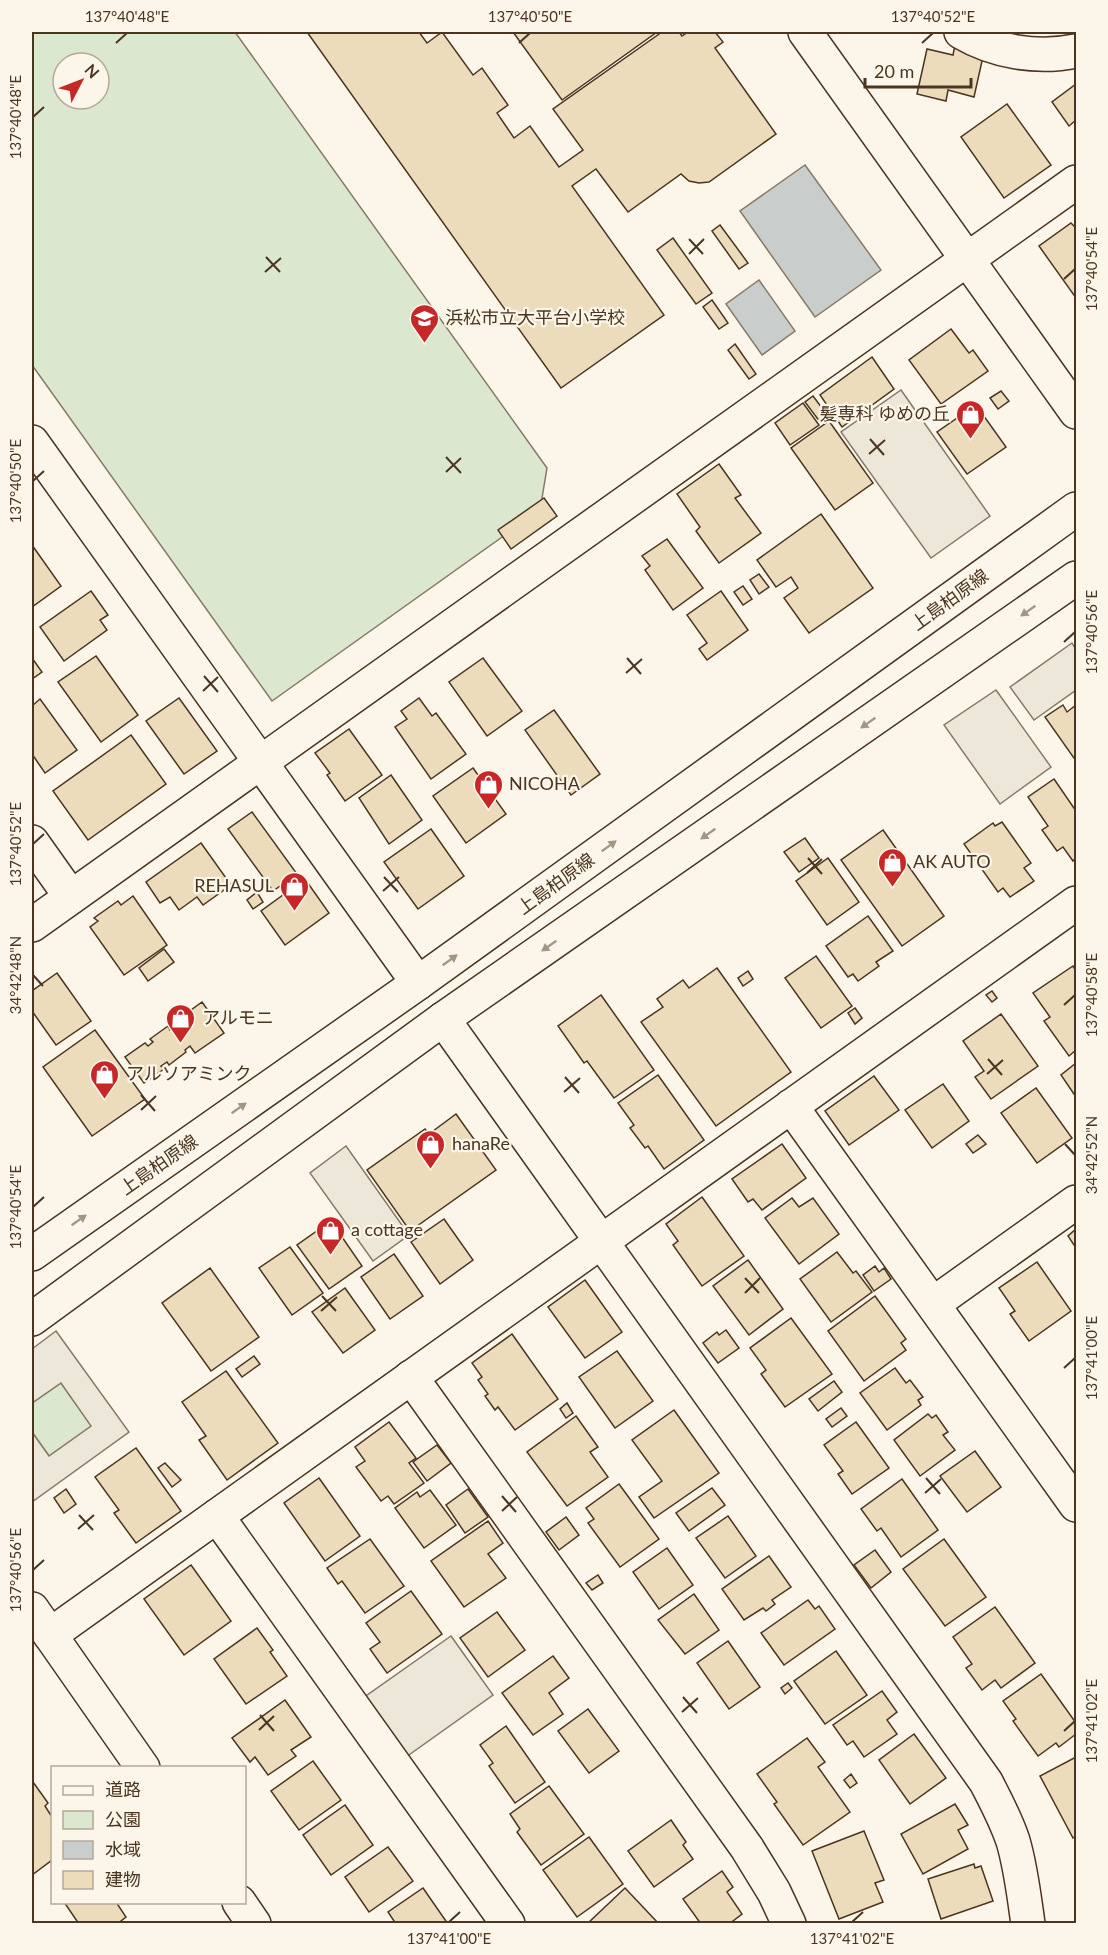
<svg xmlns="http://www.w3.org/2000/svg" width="1108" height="1955" font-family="Lato,'Noto Sans JP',sans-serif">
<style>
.green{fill:#dce7d0;stroke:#887966;stroke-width:1.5;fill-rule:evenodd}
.parking{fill:#ede7d9;stroke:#887966;stroke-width:1.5}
.water{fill:#c9cecd;stroke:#887966;stroke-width:1.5}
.building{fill:#ecdcbc;stroke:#4a3520;stroke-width:1.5}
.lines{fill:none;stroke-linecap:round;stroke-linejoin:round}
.minor-casing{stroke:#4a3520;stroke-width:36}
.minor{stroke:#fbf6e9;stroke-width:33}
.oneway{fill:#a29684}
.ticks{fill:none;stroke:#4a3520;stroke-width:2}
.labels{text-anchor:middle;stroke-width:4.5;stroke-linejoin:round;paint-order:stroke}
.poi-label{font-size:18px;fill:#4a3520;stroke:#fbf6e9;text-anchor:start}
.street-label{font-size:18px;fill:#4a3520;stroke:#fbf6e9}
.neatline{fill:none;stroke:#4a3520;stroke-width:2}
.ticks-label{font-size:15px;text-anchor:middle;fill:#4a3520}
</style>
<rect width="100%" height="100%" fill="#fbf6e9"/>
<g class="green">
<path d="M32,32H235L547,468L540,510L272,701L32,365ZM63,63H99V99H63Z"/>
<polygon points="61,1383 92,1426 49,1456 32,1432 32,1403"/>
</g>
<g class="parking">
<polygon points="901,390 990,516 931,558 841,432"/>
<polygon points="1072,643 1076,650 1076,690 1034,720 1010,687"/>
<polygon points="996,690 1051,767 1000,804 944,725"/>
<polygon points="346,1146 409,1235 373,1261 310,1173"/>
<polygon points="56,1331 129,1432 32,1502 32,1432 49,1456 91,1426 61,1383 32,1403 32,1349"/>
<polygon points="451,1636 493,1695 406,1757 363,1698"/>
</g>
<g class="water">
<polygon points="805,165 881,270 815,317 740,211"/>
<polygon points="759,280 795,331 762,355 726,304"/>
</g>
<g class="building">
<polygon points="307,32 419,32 427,43 442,32 473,75 482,68 508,105 497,113 514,138 530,126 559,167 583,150 553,109 662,32 679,32 682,36 688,32 715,32 723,42 715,48 776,134 709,182 699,183 689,181 681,174 628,212 596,169 572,186 664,315 561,388"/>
<polygon points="513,32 657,32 562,100"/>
<polygon points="955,45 984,52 974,97 948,90 946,101 917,94 927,49 953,55"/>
<polygon points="1076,84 1076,120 1069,126 1052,102"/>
<polygon points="1007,104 1051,165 1004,198 961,137"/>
<polygon points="1071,223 1076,228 1076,298 1039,246"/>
<polygon points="720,225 748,263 739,269 712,231"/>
<polygon points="673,238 712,293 696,304 657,250"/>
<polygon points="712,300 728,323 719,329 703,307"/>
<polygon points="951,329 969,353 973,350 988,371 941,404 909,360"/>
<polygon points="735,344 756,374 749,379 728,350"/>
<polygon points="872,357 894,389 842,427 820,395"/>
<polygon points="1001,391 1009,401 998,409 990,398"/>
<polygon points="813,396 828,416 820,422 805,402"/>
<polygon points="803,403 819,425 790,445 775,423"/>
<polygon points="976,405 1006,447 967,474 937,432"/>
<polygon points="829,421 873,483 835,510 791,448"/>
<polygon points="719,464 741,495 735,498 761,533 719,563 696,531 700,527 677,494"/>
<polygon points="544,498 557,516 511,549 498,530"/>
<polygon points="821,514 873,588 809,633 784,598 798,588 791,577 776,587 757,560"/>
<polygon points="667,539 703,588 673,610 645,570 650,566 642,556"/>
<polygon points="32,545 61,586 32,607"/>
<polygon points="759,574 769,587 759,594 750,580"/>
<polygon points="743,586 752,599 743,605 734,592"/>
<polygon points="91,591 108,615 100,620 107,630 64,661 40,627"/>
<polygon points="721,591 748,630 707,660 699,649 707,643 687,615"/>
<polygon points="96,656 138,715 101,742 58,682"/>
<polygon points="32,658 42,672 32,679"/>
<polygon points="483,658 522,711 487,736 449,682"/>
<polygon points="179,698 217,751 184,774 146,721"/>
<polygon points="419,698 432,716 436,713 466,754 431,779 395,727 407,719 401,711"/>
<polygon points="40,699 77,750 45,773 32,754 32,706"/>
<polygon points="1063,705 1067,712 1076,705 1076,761 1045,717"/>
<polygon points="554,710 600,774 571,795 525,730"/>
<polygon points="349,729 382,775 345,801 327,775 330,773 315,753"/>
<polygon points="131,735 166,784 88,840 53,791"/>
<polygon points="473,768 506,814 466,843 433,796"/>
<polygon points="391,775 422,820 389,844 359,798"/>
<polygon points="1054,779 1076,811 1076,858 1073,861 1063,847 1057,851 1042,830 1048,826 1028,797"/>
<polygon points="252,812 297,874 273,891 228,829"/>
<polygon points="1002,822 1031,863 1024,868 1034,881 1010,897 1003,888 998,892 964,844 993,823 995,826"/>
<polygon points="431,829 464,876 418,909 384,862"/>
<polygon points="883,830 944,916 902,946 841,860"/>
<polygon points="805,838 819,858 799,872 784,852"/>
<polygon points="201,843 231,885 203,905 197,897 179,910 170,897 160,903 146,882"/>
<polygon points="828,858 859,902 827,925 796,881"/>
<polygon points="305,879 329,913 285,945 261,911"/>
<polygon points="257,892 263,902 253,909 247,900"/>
<polygon points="133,896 167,945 124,975 90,927 98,921 94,918 118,901 121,905"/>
<polygon points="868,916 893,951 876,962 879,966 858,981 853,974 848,977 826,946"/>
<polygon points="164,949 174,962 148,981 139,968"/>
<polygon points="816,956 852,1006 821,1028 785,978"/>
<polygon points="1073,966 1076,971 1076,1050 1069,1056 1044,1021 1050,1017 1033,993"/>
<polygon points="717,968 791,1072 716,1126 641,1022 663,1007 657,999 683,980 689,988"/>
<polygon points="748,971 753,979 743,986 738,978"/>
<polygon points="57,973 91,1021 56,1045 32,1011 32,991"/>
<polygon points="992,991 997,998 992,1002 986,995"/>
<polygon points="601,995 654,1070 614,1098 587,1061 584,1063 558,1026"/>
<polygon points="202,1002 224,1033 195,1053 190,1046 185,1050 186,1052 169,1065 167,1062 161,1066 164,1069 144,1083 125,1057 145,1043 148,1046 153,1042 150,1039 168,1026 170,1030 176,1026 173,1023"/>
<polygon points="855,1008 862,1018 855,1024 848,1013"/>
<polygon points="1001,1014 1038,1066 991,1099 975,1077 984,1071 963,1041"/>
<polygon points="95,1030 145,1099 92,1136 43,1067"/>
<polygon points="1076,1063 1076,1097 1061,1075"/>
<polygon points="658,1075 704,1140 664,1169 648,1146 645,1148 630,1128 634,1125 618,1103"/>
<polygon points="874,1076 899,1110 849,1145 825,1111"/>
<polygon points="943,1084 969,1121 932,1148 905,1110"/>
<polygon points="1036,1088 1072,1138 1037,1163 1001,1113"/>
<polygon points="456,1114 496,1170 410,1231 367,1170 425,1129 429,1134"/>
<polygon points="978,1135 986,1144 973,1153 966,1144"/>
<polygon points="782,1144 806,1178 762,1210 753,1199 748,1202 732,1179"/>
<polygon points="702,1197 744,1256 702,1286 673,1245 678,1241 666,1224"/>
<polygon points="792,1198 799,1207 813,1198 839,1234 799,1264 765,1218"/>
<polygon points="444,1219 473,1260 440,1284 411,1242"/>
<polygon points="331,1221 362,1266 329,1289 297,1245"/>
<polygon points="1076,1229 1076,1248 1068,1236"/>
<polygon points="290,1247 323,1293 292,1315 259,1268"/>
<polygon points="837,1252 853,1273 856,1271 872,1292 831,1322 800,1279"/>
<polygon points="394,1254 423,1296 390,1319 361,1277"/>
<polygon points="748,1260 783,1309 749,1335 713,1286"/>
<polygon points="1037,1262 1071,1311 1029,1341 1010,1314 1015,1311 999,1288"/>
<polygon points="875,1266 879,1272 884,1268 891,1279 874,1291 863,1275"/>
<polygon points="210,1268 259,1337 211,1371 162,1303"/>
<polygon points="585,1280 622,1332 585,1358 548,1307"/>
<polygon points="345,1288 375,1330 343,1353 312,1312"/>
<polygon points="875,1296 906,1339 901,1343 906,1350 864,1381 828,1331"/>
<polygon points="791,1318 832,1374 785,1407 761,1374 766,1370 750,1348"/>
<polygon points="726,1330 739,1348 718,1363 703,1343 717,1332 719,1335"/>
<polygon points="512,1334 558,1399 515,1430 498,1407 495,1410 485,1396 488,1394 478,1380 482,1377 472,1363"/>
<polygon points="617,1351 653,1401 615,1428 579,1377"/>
<polygon points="254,1356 260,1364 242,1377 236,1369"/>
<polygon points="895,1368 906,1383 910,1380 923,1397 918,1400 921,1405 887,1430 860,1393"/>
<polygon points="226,1371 278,1443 227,1480 199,1440 206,1436 182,1402"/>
<polygon points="834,1381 842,1392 818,1411 809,1399"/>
<polygon points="567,1403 573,1413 566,1418 560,1409"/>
<polygon points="841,1408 847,1416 832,1427 826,1419"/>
<polygon points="674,1410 719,1473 654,1518 639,1497 662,1481 632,1440"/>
<polygon points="928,1414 932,1418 936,1415 948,1432 943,1435 955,1450 920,1476 894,1440"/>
<polygon points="576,1416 598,1447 590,1452 608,1477 567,1506 527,1452"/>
<polygon points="389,1422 416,1458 409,1463 424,1483 394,1504 388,1496 381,1501 356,1467 365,1461 355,1447"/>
<polygon points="856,1422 889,1468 852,1494 838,1474 843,1471 824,1445"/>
<polygon points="437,1445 451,1463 427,1481 413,1462"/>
<polygon points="136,1448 181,1511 136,1543 114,1513 119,1510 95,1477"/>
<polygon points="975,1451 1001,1487 967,1512 940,1476"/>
<polygon points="165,1463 181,1480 172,1487 158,1468"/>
<polygon points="319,1478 360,1536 325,1561 284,1503"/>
<polygon points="902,1479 938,1530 901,1557 881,1528 877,1531 861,1509"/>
<polygon points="619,1484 659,1539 620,1567 588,1523 594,1519 586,1508"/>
<polygon points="712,1488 725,1505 689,1531 676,1513"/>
<polygon points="66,1489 76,1504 64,1513 54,1498"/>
<polygon points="468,1489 488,1517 465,1533 446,1505"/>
<polygon points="430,1490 456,1525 424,1548 395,1508 417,1492 420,1497"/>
<polygon points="728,1516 756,1556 725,1578 696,1538"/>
<polygon points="566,1517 579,1535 559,1550 546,1532"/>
<polygon points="488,1521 503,1543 488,1554 506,1578 464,1607 431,1561"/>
<polygon points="370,1539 404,1586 365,1613 342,1581 338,1584 327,1568"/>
<polygon points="944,1539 986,1597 945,1626 903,1569"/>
<polygon points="667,1548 693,1585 659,1609 633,1572"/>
<polygon points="875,1550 891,1572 871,1588 854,1565"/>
<polygon points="769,1556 791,1587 772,1600 775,1604 766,1611 763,1608 744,1620 722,1589"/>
<polygon points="191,1565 231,1621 184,1655 144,1599"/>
<polygon points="598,1575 603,1583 592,1590 586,1583"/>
<polygon points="411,1591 442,1634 387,1673 370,1649 380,1642 366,1623"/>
<polygon points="694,1594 719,1630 685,1654 658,1620"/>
<polygon points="808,1600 815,1609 819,1606 835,1629 784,1665 761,1633"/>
<polygon points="995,1607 1035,1663 1001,1688 995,1680 982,1690 966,1668 972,1664 953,1637"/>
<polygon points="497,1612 525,1650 488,1677 460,1638"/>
<polygon points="257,1628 273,1650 270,1652 287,1676 246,1704 214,1659"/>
<polygon points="728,1641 760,1687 729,1709 697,1663"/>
<polygon points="836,1651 867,1695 825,1724 794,1681"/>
<polygon points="553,1656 569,1678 549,1693 563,1714 533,1735 502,1693"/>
<polygon points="1041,1674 1076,1723 1076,1734 1059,1747 1056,1743 1038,1756 1013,1721 1016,1719 1003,1701"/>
<polygon points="788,1683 792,1688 785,1694 781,1688"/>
<polygon points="882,1691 897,1712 887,1720 897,1734 864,1757 853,1741 847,1745 833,1725"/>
<polygon points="285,1700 311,1737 291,1750 296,1756 268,1775 255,1757 250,1762 232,1738"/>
<polygon points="588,1709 619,1751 589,1773 558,1731"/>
<polygon points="506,1726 545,1782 515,1803 489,1766 493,1763 480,1745"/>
<polygon points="914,1734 946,1778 910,1804 879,1760"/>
<polygon points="807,1738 825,1762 818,1767 850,1812 803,1845 774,1804 777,1802 757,1774"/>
<polygon points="1076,1757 1076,1836 1073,1838 1040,1776"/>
<polygon points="313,1761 341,1800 299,1830 271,1791"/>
<polygon points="851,1774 857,1783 850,1788 844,1780"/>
<polygon points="33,1782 48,1803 45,1806 52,1817 52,1860 32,1875 32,1783"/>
<polygon points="549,1786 584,1834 541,1865 517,1832 520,1829 510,1814"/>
<polygon points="955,1804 968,1825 958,1830 968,1849 923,1874 901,1834"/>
<polygon points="345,1805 373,1845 331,1875 303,1835"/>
<polygon points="671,1820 686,1842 683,1845 693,1859 654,1887 628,1851"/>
<polygon points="864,1831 884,1880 875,1883 883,1902 839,1919 812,1851"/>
<polygon points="589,1837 623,1884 577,1917 543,1870"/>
<polygon points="388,1847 413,1881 369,1912 345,1877"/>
<polygon points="974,1864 975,1868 981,1866 993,1901 941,1919 928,1879"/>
<polygon points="722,1871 733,1887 727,1892 742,1914 729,1924 701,1924 683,1899"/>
<polygon points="423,1888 448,1924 396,1924 388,1912"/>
<polygon points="625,1888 659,1924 587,1924"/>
<polygon points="64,1902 116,1902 126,1917 117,1924 79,1924"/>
</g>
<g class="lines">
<defs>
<g id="minor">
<polyline points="805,32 1076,412"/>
<path d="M961,32C995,52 1037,59 1076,51"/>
<polyline points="32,442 418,983"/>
<polyline points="32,842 71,897"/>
<polyline points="32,925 1076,182"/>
<path d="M443,1019L986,1782C996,1801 1006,1820 1013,1841C1021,1868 1024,1896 1028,1924"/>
<polyline points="791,1106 1076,1505"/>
<polyline points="32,1254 418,983 1076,509"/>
<polyline points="933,1304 1076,1202"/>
<polyline points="32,1319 443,1019 1076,578"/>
<polyline points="411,1377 747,1848 774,1892 789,1924"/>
<polyline points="217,1516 508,1924"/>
<polyline points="32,1609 143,1768"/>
<polyline points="50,1635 1076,903"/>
<polyline points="239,1902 254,1924"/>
</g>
</defs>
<use href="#minor" class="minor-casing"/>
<use href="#minor" class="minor"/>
</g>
<defs><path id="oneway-solid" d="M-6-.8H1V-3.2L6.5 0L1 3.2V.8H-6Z" transform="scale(1.5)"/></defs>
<g class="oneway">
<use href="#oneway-solid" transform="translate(1028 611) rotate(145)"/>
<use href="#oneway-solid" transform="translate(868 723) rotate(145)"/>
<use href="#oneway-solid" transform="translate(708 834) rotate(145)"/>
<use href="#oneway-solid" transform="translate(609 846) rotate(-36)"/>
<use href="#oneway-solid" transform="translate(549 946) rotate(145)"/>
<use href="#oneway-solid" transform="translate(450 960) rotate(-36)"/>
<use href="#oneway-solid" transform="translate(239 1108) rotate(-35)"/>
<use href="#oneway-solid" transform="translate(79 1220) rotate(-35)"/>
</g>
<path class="ticks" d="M116,43L127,33M519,43L530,33M922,43L933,33M33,117L44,107M689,239L703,254M689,254L704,239M266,257L280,272M265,272L281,258M1064,279L1075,269M870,439L884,455M869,454L885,440M446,457L461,473M446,472L461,458M33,481L44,471M1064,642L1075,632M627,658L641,674M626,673L642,659M204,676L218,692M203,691L218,677M33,844L44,834M808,858L822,874M807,873L822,859M384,877L398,892M383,891L399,877M33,975L43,986M1064,1005L1075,995M988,1059L1002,1075M987,1074L1003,1060M565,1077L579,1093M564,1092L580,1078M141,1095L155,1111M141,1110L156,1096M1065,1144L1075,1155M33,1207L44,1197M745,1278L759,1293M745,1293L760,1278M322,1296L336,1311M321,1311L337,1297M1064,1368L1075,1358M926,1478L940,1494M925,1493L941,1479M502,1496L516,1512M502,1511L517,1497M79,1515L93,1530M78,1529L94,1515M33,1570L44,1560M683,1697L697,1713M682,1712L698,1698M260,1715L274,1731M259,1730L274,1716M1064,1731L1075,1721M449,1922L460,1912M852,1922L863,1912"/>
<defs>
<symbol id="school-pin" viewBox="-11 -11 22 30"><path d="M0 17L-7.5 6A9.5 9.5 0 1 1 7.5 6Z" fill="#c62828" stroke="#fbf6e9"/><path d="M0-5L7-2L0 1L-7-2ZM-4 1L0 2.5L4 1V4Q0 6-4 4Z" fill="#fff"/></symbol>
<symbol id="shop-pin" viewBox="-11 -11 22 30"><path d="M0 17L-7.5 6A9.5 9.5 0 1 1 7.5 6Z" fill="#c62828" stroke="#fbf6e9"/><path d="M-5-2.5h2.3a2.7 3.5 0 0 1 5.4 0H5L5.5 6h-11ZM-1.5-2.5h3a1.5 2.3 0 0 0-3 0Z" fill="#fff"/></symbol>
</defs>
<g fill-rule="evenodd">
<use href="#school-pin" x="408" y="302" width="33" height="45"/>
<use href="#shop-pin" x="954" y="398" width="33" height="45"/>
<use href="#shop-pin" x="472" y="768" width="33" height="45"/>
<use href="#shop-pin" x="876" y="846" width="33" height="45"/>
<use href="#shop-pin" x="278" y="870" width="33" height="45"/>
<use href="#shop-pin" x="164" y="1002" width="33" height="45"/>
<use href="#shop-pin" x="88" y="1058" width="33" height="45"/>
<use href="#shop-pin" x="414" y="1128" width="33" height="45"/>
<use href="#shop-pin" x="314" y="1214" width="33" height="45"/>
</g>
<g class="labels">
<g class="poi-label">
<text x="445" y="324">浜松市立大平台小学校</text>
<text x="950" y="420" text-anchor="end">髪専科 ゆめの丘</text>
<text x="509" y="790">NICOHA</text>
<text x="913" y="868">AK AUTO</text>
<text x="274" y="892" text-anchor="end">REHASUL</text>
<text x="202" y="1024">アルモニ</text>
<text x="126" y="1080">アルソアミンク</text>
<text x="452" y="1150">hanaRe</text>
<text x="351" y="1236">a cottage</text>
</g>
<g class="street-label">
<text transform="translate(950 600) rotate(-36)" y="6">上島柏原線</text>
<text transform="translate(556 884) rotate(-36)" y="6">上島柏原線</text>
<text transform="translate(159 1165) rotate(-35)" y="6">上島柏原線</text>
</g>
</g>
<rect width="1108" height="1955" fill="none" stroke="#fbf6e9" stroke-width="66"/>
<rect x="51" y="1766" width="195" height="138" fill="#fbf6e9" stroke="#b4a999" stroke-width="1.5"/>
<rect x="63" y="1786" width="30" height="9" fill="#fbf6e9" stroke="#b4a999" stroke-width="1.5"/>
<text x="105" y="1796" font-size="18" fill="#4a3520">道路</text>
<rect x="63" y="1811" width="30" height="18" fill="#dce7d0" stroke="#b4a999" stroke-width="1.5"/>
<text x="105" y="1826" font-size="18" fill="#4a3520">公園</text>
<rect x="63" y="1841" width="30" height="18" fill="#c9cecd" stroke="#b4a999" stroke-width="1.5"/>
<text x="105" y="1856" font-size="18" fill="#4a3520">水域</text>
<rect x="63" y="1871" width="30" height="18" fill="#ecdcbc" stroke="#b4a999" stroke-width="1.5"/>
<text x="105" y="1886" font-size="18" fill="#4a3520">建物</text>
<g transform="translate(81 81) rotate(48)"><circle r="28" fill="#fbf6e9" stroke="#b4a999" stroke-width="1.5"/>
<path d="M0-4.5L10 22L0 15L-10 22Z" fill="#c62828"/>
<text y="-9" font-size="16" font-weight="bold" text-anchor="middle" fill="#4a3520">N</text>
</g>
<path d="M865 78v9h106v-9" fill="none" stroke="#4a3520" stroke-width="3"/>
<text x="874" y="78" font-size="18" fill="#4a3520" stroke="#fbf6e9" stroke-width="4.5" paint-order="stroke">20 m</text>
<rect x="33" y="33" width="1042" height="1889" class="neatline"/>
<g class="ticks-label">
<text x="127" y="22">137°40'48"E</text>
<text x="530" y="22">137°40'50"E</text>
<text x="933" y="22">137°40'52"E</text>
<text transform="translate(16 117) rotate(-90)" y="5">137°40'48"E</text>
<text transform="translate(1092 269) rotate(-90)" y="5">137°40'54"E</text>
<text transform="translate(16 481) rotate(-90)" y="5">137°40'50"E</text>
<text transform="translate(1092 632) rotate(-90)" y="5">137°40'56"E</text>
<text transform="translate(16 844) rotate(-90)" y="5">137°40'52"E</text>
<text transform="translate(16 975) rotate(-90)" y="5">34°42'48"N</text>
<text transform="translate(1092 995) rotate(-90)" y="5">137°40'58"E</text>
<text transform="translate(1092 1155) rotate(-90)" y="5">34°42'52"N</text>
<text transform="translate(16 1207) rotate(-90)" y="5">137°40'54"E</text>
<text transform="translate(1092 1358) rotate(-90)" y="5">137°41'00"E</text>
<text transform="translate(16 1570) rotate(-90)" y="5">137°40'56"E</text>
<text transform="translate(1092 1721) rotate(-90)" y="5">137°41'02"E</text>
<text x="449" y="1944">137°41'00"E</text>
<text x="852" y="1944">137°41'02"E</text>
</g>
</svg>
